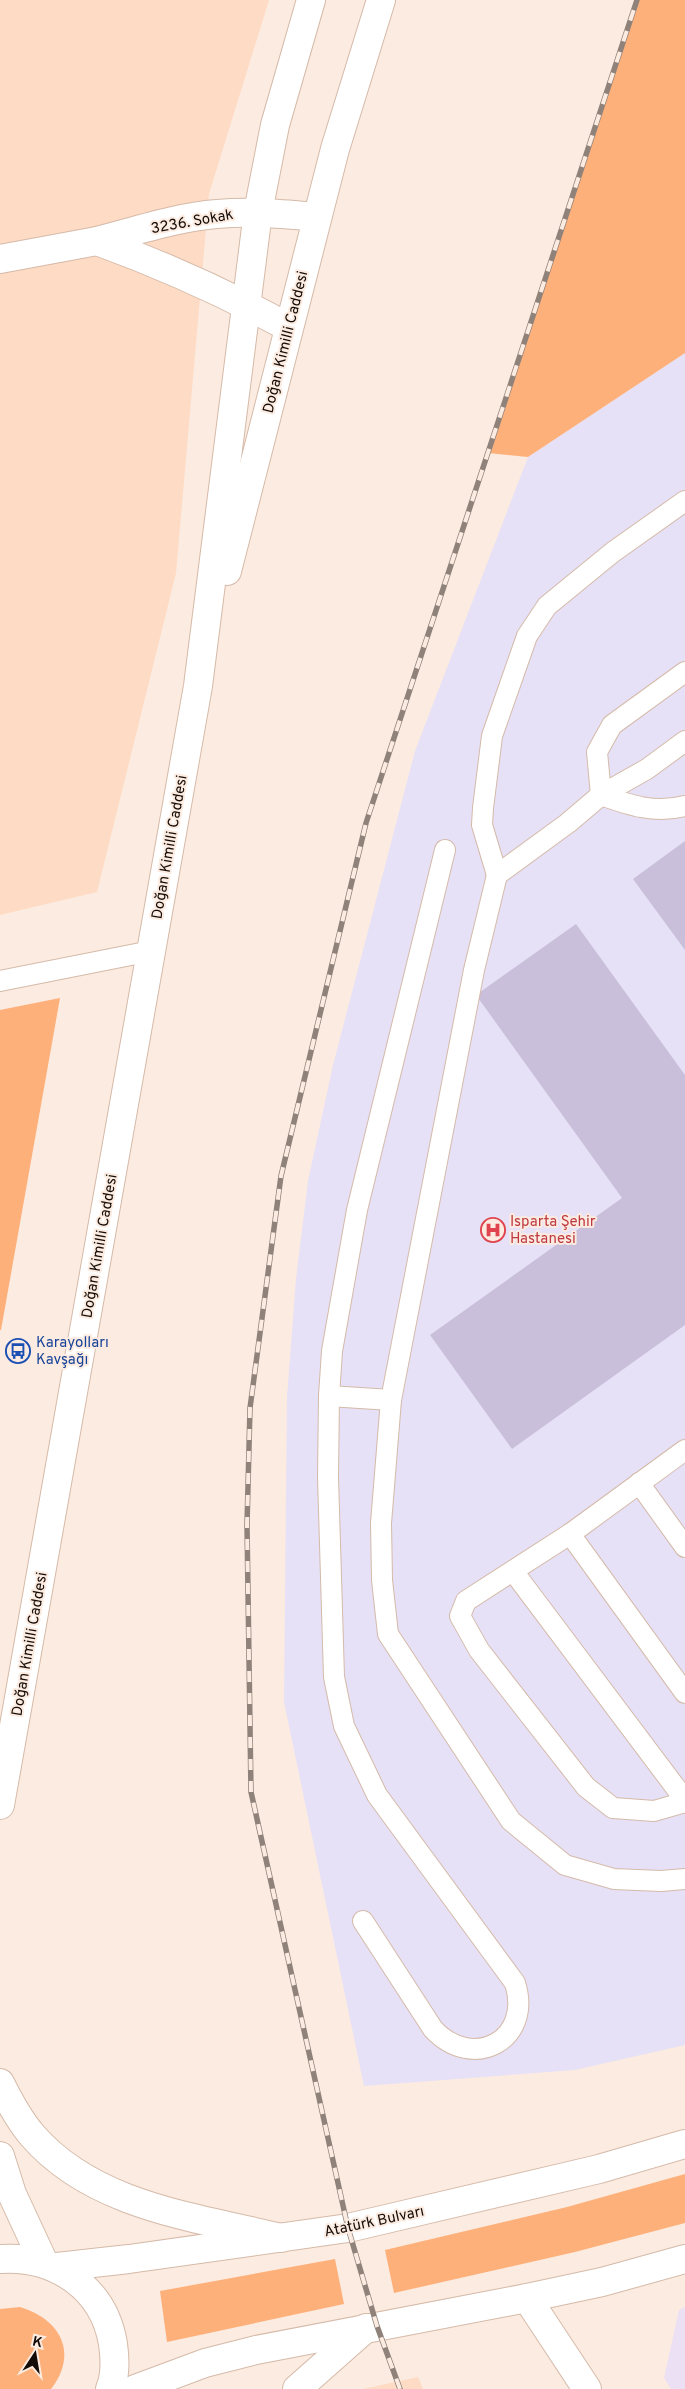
<svg xmlns="http://www.w3.org/2000/svg" width="685" height="2389" font-family="Overpass,sans-serif">
<style>
.commercial{fill:#ebe0f4}
.built{fill:#fedbc4}
.medical{fill:#e6e1f7}
.green{fill:#feb07b}
.building{fill:#c9bfda}
.lines{fill:none;stroke-linecap:round;stroke-linejoin:round}
.service-casing{stroke:#d5baa9;stroke-width:22}
.minor-casing{stroke:#d5baa9;stroke-width:30}
.tertiary-casing{stroke:#d5baa9;stroke-width:30}
.secondary-casing{stroke:#d5baa9;stroke-width:30}
.primary-casing{stroke:#d5baa9;stroke-width:30}
.service{stroke:#fff;stroke-width:20}
.minor{stroke:#fff;stroke-width:28}
.tertiary{stroke:#fff;stroke-width:28}
.secondary{stroke:#fff;stroke-width:28}
.primary{stroke:#fff;stroke-width:28}
.rail-casing{stroke:#8f827a;stroke-width:5.5}
.rail{stroke:#fcebe0;stroke-width:4;stroke-dasharray:11;stroke-linecap:butt}
.labels{text-anchor:middle;stroke-width:4;stroke-linejoin:round;paint-order:stroke}
.street-label{font-size:15px;fill:#150c07;stroke:#fcebe0}
.health-label{font-size:15px;fill:#be3a42;stroke:#fcebe0;text-anchor:start}
.transit-label{font-size:15px;fill:#164399;stroke:#fcebe0;text-anchor:start}
</style>
<rect width="100%" height="100%" fill="#fcebe0"/>
<polygon class="commercial" points="685,2307 685,2389 671,2389 664,2378 679,2310"/>
<g class="built">
<polygon points="0,0 269,0 209,194 176,573 97,892 0,915"/>
<polygon points="418,2377 423,2389 363,2389"/>
</g>
<polygon class="medical" points="685,353 685,2045 575,2070 364,2086 284,1702 287,1397 296,1279 308,1181 333,1065 415,751 528,457"/>
<g class="green">
<polygon points="637,0 685,0 685,353 528,457 488,453"/>
<polygon points="60,998 1,1330 0,1330 0,1010"/>
<polygon points="685,2174 685,2223 575,2252 394,2293 385,2250 567,2207"/>
<polygon points="335,2259 344,2304 167,2342 160,2291"/>
<path d="M20,2307C60,2319 79,2353 51,2389H0V2309Z"/>
</g>
<g class="building">
<polygon points="685,841 685,950 633,879"/>
<polygon points="576,924 685,1075 685,1325 512,1449 430,1335 622,1198 476,995"/>
</g>
<g class="lines">
<defs>
<g id="service">
<polyline points="685,672 612,725 597,752 601,795 568,823 497,875 474,970 391,1400 381,1523 382,1580 388,1634 511,1821 565,1865 614,1879 661,1881 685,1879"/>
<polyline points="601,795 647,769 685,741"/>
<path d="M601,795C629,805 655,814 685,806"/>
<polyline points="497,875 482,825 483,808 492,736 527,636 547,606 613,552 685,501"/>
<polyline points="0,981 151,951"/>
<polyline points="329,1396 332,1351 357,1210 445,850"/>
<polyline points="685,1450 570,1534 685,1693"/>
<polyline points="639,1483 685,1547"/>
<polyline points="570,1534 466,1601 460,1616 479,1650 586,1787 613,1808 654,1811 685,1802"/>
<polyline points="513,1571 685,1800"/>
<path d="M363,1921L433,2029C473,2072 533,2040 515,1983L377,1795L344,1726L334,1677L328,1477L329,1396L391,1400"/>
</g>
<g id="minor">
<polyline points="0,259 97,241"/>
<path d="M288,327C227,294 163,265 97,241C136,231 177,217 217,214C251,211 284,214 317,217"/>
</g>
<polyline id="tertiary" points="527,2298 587,2389"/>
<g id="secondary">
<polyline points="227,571 335,149 381,0"/>
<polyline points="0,1805 198,686 258,212 275,125 311,0"/>
<path d="M0,2083C9,2101 19,2120 32,2135C93,2206 195,2217 281,2238"/>
<polyline points="0,2156 12,2194 44,2263"/>
<polyline points="297,2389 366,2328"/>
</g>
<g id="primary">
<path d="M0,2259C55,2255 104,2288 113,2344C115,2358 116,2375 110,2389"/>
<polyline points="57,2267 129,2259 348,2228 599,2169 685,2144"/>
<polyline points="135,2389 205,2363 256,2350 527,2298 602,2282 685,2259"/>
</g>
</defs>
<use href="#service" class="service-casing"/>
<use href="#minor" class="minor-casing"/>
<use href="#tertiary" class="tertiary-casing"/>
<use href="#secondary" class="secondary-casing"/>
<use href="#primary" class="primary-casing"/>
<use href="#service" class="service"/>
<use href="#minor" class="minor"/>
<use href="#tertiary" class="tertiary"/>
<use href="#secondary" class="secondary"/>
<use href="#primary" class="primary"/>
<defs>
<polyline id="rail" points="400,2389 377,2326 348,2228 251,1792 247,1525 250,1408 281,1176 366,823 637,0"/>
</defs>
<use href="#rail" class="rail-casing"/>
<use href="#rail" class="rail"/>
</g>
<defs>
<symbol id="hospital-ring" viewBox="-11 -11 22 22"><circle r="9.5" fill="#fcebe0" stroke="#e0444e" stroke-width="1.5"/><path d="M-5-5h3v3.5h4V-5h3V5h-3V1.5h-4V5h-3Z" fill="#e0444e"/></symbol>
<symbol id="bus-ring" viewBox="-11 -11 22 22"><circle r="9.5" fill="#fcebe0" stroke="#1a4fb4" stroke-width="1.5"/><path d="M-5-6H5V4H4V6H2V4H-2V6H-4V4H-5ZM-3.5-4V0h7V-4ZM-3.5 1.2v1.5H-2V1.2ZM2 1.2v1.5H3.5V1.2Z" fill="#1a4fb4"/></symbol>
</defs>
<g fill-rule="evenodd">
<use href="#hospital-ring" x="479" y="1216" width="28" height="28"/>
<use href="#bus-ring" x="4" y="1337" width="28" height="28"/>
</g>
<g class="labels">
<g class="street-label">
<text transform="translate(192 221) rotate(-10)" y="5">3236. Sokak</text>
<text transform="translate(285 342) rotate(-76)" y="5">Doğan Kimilli Caddesi</text>
<text transform="translate(169 847) rotate(-80)" y="5">Doğan Kimilli Caddesi</text>
<text transform="translate(99 1246) rotate(-80)" y="5">Doğan Kimilli Caddesi</text>
<text transform="translate(29 1644) rotate(-80)" y="5">Doğan Kimilli Caddesi</text>
<text transform="translate(374 2221) rotate(-12)" y="5">Atatürk Bulvarı</text>
</g>
<g class="health-label">
<text x="510" y="1226">Isparta Şehir<tspan x="510" dy="17">Hastanesi</tspan></text>
</g>
<g class="transit-label">
<text x="36" y="1347">Karayolları<tspan x="36" dy="17">Kavşağı</tspan></text>
</g>
</g>
<g transform="translate(35 2354) rotate(12)" stroke="#fcebe0" stroke-width="4" paint-order="stroke">
<path d="M0-4L9 19L0 12L-9 19Z" fill="#150c07"/>
<text y="-8" font-size="14" font-weight="bold" text-anchor="middle" fill="#150c07">K</text>
</g>
</svg>
